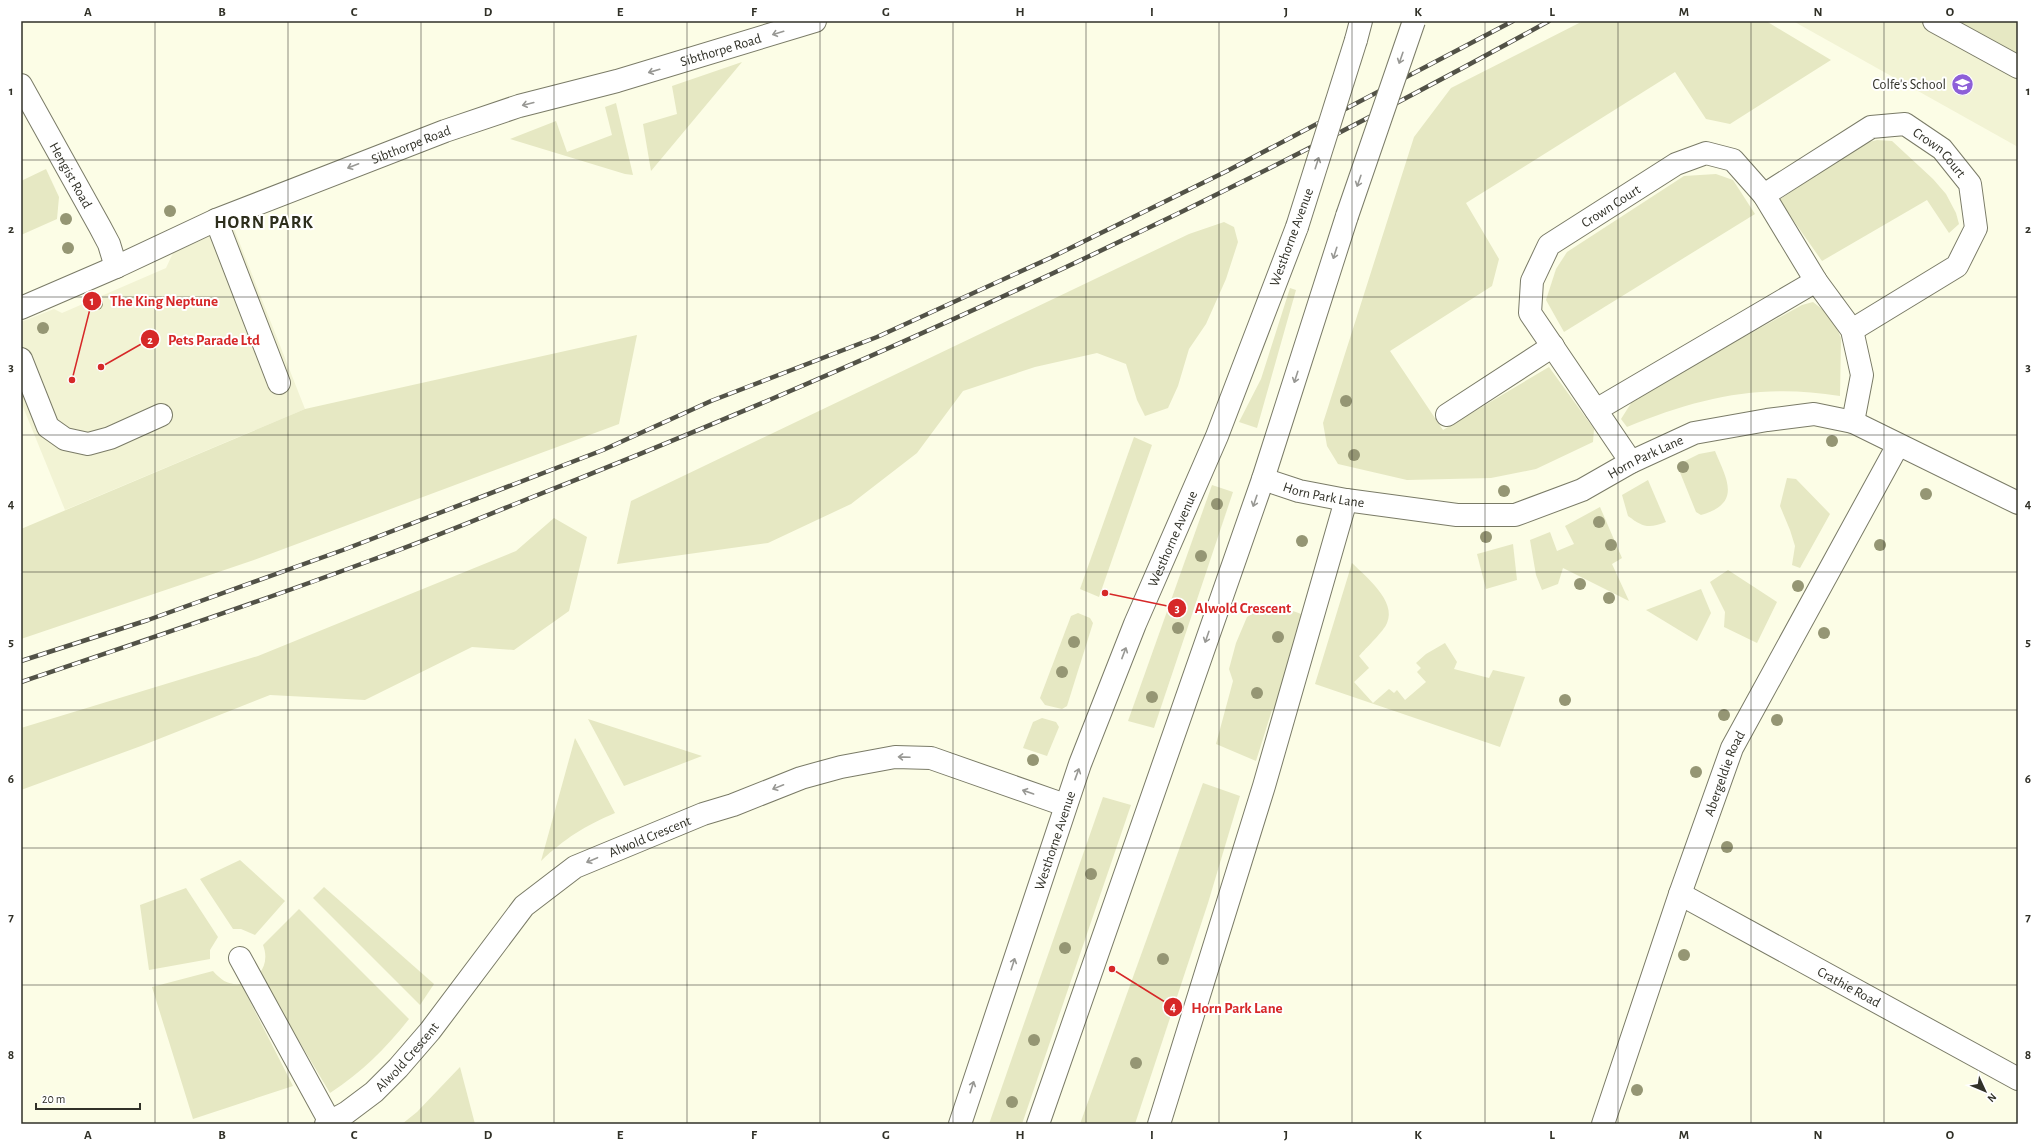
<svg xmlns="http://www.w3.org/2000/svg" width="2039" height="1145" font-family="'Alegreya Sans',sans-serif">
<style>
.built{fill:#f2f3d4}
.green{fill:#e6e8c3}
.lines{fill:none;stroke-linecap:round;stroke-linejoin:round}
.minor-casing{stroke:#7a7b67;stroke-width:24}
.highway-casing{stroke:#7a7b67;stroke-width:24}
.minor{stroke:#fff;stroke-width:22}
.highway{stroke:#fff;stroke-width:22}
.rail-casing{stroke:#525247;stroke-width:4.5}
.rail{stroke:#fff;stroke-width:3;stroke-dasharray:9;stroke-linecap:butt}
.highway-bridge-casing{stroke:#7a7b67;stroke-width:24;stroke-linecap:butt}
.highway-bridge{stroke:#fff;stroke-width:22}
.tree{fill:#959674}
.oneway{stroke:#989894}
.grid{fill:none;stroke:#313128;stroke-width:1;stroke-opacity:0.55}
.labels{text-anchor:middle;stroke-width:4;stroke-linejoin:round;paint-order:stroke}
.street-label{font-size:14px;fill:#313128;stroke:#fff}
.poi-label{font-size:14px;fill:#313128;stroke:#fff;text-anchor:end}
.district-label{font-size:18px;font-weight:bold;letter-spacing:1px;fill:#2d2e1c;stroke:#fff}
.leader{fill:none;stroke:#d62828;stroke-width:1.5}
.callout-dot{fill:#d62828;stroke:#fff;stroke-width:1.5}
.mark-label{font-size:12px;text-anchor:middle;font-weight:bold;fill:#fff}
.callout-label{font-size:15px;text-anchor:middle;font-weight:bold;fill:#d62828;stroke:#fff;stroke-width:4;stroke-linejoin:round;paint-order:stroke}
.neatline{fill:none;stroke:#313128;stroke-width:1.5}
.grid-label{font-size:13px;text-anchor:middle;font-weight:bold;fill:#313128}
</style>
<rect width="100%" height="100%" fill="#fcfde6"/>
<g class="built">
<polygon points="1793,21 2018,21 2018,147"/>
<polygon points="233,226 305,409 65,510 21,402 21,322 54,309 62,313 166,268 173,253"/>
</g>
<g class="green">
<polygon points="1583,21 1766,21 1831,60 1730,124 1706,119 1675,72 1466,203 1499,259 1492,286 1390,351 1443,430 1549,367 1594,429 1593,442 1536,469 1491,478 1407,480 1338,464 1327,446 1323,423 1414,137 1451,88"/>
<polygon points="1961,21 2018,21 2018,56 1960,24"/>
<polygon points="742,62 651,171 643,124 677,114 672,86"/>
<polygon points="616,103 633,175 625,174 510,139 556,121 567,152 612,135 605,107"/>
<polygon points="1877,140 1892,141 1933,179 1946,194 1956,213 1959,224 1949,233 1927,200 1822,261 1779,200 1861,144"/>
<polygon points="46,169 59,197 57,219 21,235 21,181"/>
<polygon points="1716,174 1733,180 1755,214 1564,332 1546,300 1556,269 1567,252 1684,176"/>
<polygon points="1224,222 1234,227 1238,242 1226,279 1206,324 1189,349 1178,386 1168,408 1145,416 1137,400 1126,364 1097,353 1035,367 963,391 917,453 851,504 768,543 617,564 631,501 1189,234"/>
<polygon points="1290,288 1296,290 1257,428 1239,422 1261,379"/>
<path d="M1813,302L1832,317L1841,338L1840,396C1762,383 1699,397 1627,427L1621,419L1635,397L1802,305Z"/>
<polygon points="637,335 619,424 251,561 21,639 21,529 305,409"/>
<polygon points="1134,437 1152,445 1099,597 1080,589"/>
<path d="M1715,451C1727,480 1742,503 1701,515L1696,512L1677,465L1699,454Z"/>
<polygon points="1787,478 1796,479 1830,514 1800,568 1792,565 1795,546 1790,530 1780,506"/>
<path d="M1648,480L1666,522C1648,529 1643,527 1628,516L1622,495Z"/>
<polygon points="1212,485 1233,492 1154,728 1128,721"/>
<polygon points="1600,507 1622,558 1612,564 1629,601 1563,568 1558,584 1542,590 1536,575 1530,540 1550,532 1557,551 1574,544 1565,526"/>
<polygon points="554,518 587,537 569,611 514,650 472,647 365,700 270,695 141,746 21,790 21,728 258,656 516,551"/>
<polygon points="1513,544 1517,580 1486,589 1477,554"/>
<path d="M1352,563C1365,576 1397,601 1387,623C1384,631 1366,648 1359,656L1369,668L1354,682L1373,703L1389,689L1394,693L1397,690L1405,700L1426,682L1417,672L1421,668L1416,663L1426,654L1445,643L1457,662L1454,669L1489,678L1493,670L1525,677L1500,747L1315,684Z"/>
<polygon points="1728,570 1777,602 1757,643 1724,627 1725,612 1710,582"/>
<polygon points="1701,589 1711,613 1697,641 1646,610"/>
<path d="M1263,607C1288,609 1322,611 1316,647C1315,652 1310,656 1308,660C1302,671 1300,684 1296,696L1272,710L1256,761L1216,744L1233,681L1229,669L1236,643L1247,617Z"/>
<polygon points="1078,613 1090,618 1093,623 1067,706 1062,709 1045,705 1040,698 1071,616"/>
<polygon points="1042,718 1056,722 1059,727 1047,756 1023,748 1033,722"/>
<polygon points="588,719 702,756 624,786"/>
<path d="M575,738L615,813C585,826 565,838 541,861Z"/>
<polygon points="1203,783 1240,796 1208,903 1135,1124 1080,1124"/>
<polygon points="1103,797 1131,805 1022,1124 989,1124"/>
<polygon points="240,860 285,901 255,935 241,929 233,929 200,879"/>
<polygon points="324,887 434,984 420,1005 313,898"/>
<polygon points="186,888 218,937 210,950 210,959 149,970 140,905"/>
<path d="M299,909L409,1019C386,1048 361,1073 330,1093L259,974C266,966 267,955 263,945Z"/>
<path d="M213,971C222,981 228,985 241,984L293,1086L193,1119L152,987Z"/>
<polygon points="460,1067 475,1124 402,1124 417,1112"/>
</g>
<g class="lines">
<defs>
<g id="minor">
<polyline points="1934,21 2018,67"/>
<path id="s1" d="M21,85L100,227L109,244L116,267"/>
<path id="s2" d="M1764,195L1871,127L1905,124L1942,149L1970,184L1976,228L1957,266L1852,330"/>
<polyline points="216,220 279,383"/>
<path id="s3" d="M21,308L116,267L216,220L445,131L519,106L617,81L815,21"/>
<polyline points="21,359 48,427 65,439 88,444 110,438 161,415"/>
<polyline points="1596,410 1816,281"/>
<polyline points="1447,415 1553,346"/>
<path id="s4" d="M1631,462L1530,313L1532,281L1549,245L1676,164L1706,153L1733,160L1764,195L1816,281L1852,330L1862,375L1853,422"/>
<path id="s5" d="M1263,479L1299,491L1346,500L1457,515H1515L1582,490L1631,462L1694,433L1767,420L1814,414L1853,422L2018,503"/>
<path id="s6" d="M1680,894L2018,1079"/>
<polyline points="240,958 331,1124"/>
<path id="s7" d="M326,1124L346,1113L374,1092L398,1068L430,1031L524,906L575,867L703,814L733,805L801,778L841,767L895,757L931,758L1065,805"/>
<polyline points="1159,1124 1264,786 1346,500"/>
<path id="s8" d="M1603,1124L1680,894L1732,748L1898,445"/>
</g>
<g id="highway">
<polyline points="1356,40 1361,21"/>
<path id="s9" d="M960,1124L1080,764L1135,624L1217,436L1297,227"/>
<polyline points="1038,1124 1263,479 1347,216"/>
</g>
</defs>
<use href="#minor" class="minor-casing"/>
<use href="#highway" class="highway-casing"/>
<use href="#minor" class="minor"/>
<use href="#highway" class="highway"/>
<defs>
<g id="rail">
<polyline points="21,661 148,620 343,550 603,450 711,401 877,337 1050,258 1227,171 1513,21"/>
<path d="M21,682C137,643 254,604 369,561C422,542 473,521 525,500C876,362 1219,203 1549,21"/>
</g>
</defs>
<use href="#rail" class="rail-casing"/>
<use href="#rail" class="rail"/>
<defs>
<g id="highway-bridge">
<polyline points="1347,216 1414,21"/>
<polyline points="1297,227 1356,40"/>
</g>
</defs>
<use href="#highway-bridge" class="highway-bridge-casing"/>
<use href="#highway-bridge" class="highway-bridge"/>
</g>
<g class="tree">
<circle cx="170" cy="211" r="6"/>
<circle cx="66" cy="219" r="6"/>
<circle cx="68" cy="248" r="6"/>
<circle cx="97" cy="304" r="6"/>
<circle cx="43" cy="328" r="6"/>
<circle cx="1346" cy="401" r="6"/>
<circle cx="1832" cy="441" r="6"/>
<circle cx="1354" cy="455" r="6"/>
<circle cx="1683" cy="467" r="6"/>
<circle cx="1504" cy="491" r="6"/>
<circle cx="1926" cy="494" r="6"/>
<circle cx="1217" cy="504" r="6"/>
<circle cx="1599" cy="522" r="6"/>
<circle cx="1486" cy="537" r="6"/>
<circle cx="1302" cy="541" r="6"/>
<circle cx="1611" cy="545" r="6"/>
<circle cx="1880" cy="545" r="6"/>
<circle cx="1201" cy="556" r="6"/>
<circle cx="1580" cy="584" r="6"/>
<circle cx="1798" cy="586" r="6"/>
<circle cx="1609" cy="598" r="6"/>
<circle cx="1178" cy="628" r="6"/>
<circle cx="1824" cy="633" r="6"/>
<circle cx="1278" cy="637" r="6"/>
<circle cx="1074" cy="642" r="6"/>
<circle cx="1062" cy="672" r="6"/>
<circle cx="1257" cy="693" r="6"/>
<circle cx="1152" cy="697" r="6"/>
<circle cx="1565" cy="700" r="6"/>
<circle cx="1724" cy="715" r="6"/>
<circle cx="1777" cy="720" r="6"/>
<circle cx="1033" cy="760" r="6"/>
<circle cx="1696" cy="772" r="6"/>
<circle cx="1727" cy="847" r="6"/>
<circle cx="1091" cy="874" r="6"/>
<circle cx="1065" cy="948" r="6"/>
<circle cx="1684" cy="955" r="6"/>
<circle cx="1163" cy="959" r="6"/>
<circle cx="1034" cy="1040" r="6"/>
<circle cx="1136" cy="1063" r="6"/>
<circle cx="1637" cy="1090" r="6"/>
<circle cx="1012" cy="1102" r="6"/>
</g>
<defs><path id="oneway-shaft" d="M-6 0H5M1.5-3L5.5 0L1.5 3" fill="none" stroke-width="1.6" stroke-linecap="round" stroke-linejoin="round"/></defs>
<g class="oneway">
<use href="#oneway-shaft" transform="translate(778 33) rotate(163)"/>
<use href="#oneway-shaft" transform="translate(1401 58) rotate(109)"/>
<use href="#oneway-shaft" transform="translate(654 71) rotate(164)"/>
<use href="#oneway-shaft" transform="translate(528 104) rotate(166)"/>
<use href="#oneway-shaft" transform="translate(1317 163) rotate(-72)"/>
<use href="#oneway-shaft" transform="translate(353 166) rotate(159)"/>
<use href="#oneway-shaft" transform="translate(1359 181) rotate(109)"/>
<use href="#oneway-shaft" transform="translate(1335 253) rotate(108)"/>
<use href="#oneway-shaft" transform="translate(1296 377) rotate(108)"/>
<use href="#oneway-shaft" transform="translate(1255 501) rotate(109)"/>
<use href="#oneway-shaft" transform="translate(1207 637) rotate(109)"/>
<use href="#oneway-shaft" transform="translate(1124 653) rotate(-69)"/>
<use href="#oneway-shaft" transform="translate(904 757) rotate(-178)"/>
<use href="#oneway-shaft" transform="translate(1077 774) rotate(-70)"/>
<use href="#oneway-shaft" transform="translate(778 787) rotate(158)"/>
<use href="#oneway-shaft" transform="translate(1028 792) rotate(-161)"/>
<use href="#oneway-shaft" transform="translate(592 860) rotate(157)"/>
<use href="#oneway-shaft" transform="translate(1013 964) rotate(-72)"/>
<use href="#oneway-shaft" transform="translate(972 1087) rotate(-72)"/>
</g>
<path class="grid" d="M155,21V1124M288,21V1124M421,21V1124M554,21V1124M687,21V1124M820,21V1124M953,21V1124M1086,21V1124M1219,21V1124M1352,21V1124M1485,21V1124M1618,21V1124M1751,21V1124M1884,21V1124M21,160H2018M21,297H2018M21,435H2018M21,572H2018M21,710H2018M21,848H2018M21,985H2018"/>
<defs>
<symbol id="school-disc" viewBox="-11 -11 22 22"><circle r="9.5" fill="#8d5fd8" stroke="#fff"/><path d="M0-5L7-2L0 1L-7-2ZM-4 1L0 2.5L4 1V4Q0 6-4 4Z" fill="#fff"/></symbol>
</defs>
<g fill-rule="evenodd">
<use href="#school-disc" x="1950" y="72" width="25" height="25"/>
</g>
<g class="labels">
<g class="street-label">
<text dy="5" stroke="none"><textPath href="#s3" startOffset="747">Sibthorpe Road</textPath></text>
<text dy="5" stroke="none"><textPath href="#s3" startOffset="423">Sibthorpe Road</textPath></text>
<text dy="5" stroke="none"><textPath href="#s2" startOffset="206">Crown Court</textPath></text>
<text dy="5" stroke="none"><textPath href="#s1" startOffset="103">Hengist Road</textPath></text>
<text dy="5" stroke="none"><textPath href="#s4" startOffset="325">Crown Court</textPath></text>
<text transform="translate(1291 237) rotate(-70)" y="5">Westhorne Avenue</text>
<text dy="5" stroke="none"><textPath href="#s5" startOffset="399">Horn Park Lane</textPath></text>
<text dy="5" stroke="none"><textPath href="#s5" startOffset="63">Horn Park Lane</textPath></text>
<text dy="5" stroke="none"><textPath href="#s9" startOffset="623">Westhorne Avenue</textPath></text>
<text dy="5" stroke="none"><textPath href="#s8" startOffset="371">Abergeldie Road</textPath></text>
<text dy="5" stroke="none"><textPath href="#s7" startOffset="442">Alwold Crescent</textPath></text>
<text dy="5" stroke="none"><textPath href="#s9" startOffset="299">Westhorne Avenue</textPath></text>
<text dy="5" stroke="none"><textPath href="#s6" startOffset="193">Crathie Road</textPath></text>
<text dy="5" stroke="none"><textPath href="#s7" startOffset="106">Alwold Crescent</textPath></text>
</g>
<g class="poi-label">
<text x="1946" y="89">Colfe's School</text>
</g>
<g class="district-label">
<text x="264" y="228">HORN PARK</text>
</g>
</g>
<path class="leader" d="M72 380L92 301M101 367L150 339M1105 593L1177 608M1112 969L1173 1007"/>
<g class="callout-dot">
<circle cx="72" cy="380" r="4"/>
<circle cx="101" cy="367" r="4"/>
<circle cx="1105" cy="593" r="4"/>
<circle cx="1112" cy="969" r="4"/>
<circle cx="92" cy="301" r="10"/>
<circle cx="150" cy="339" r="10"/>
<circle cx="1177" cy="608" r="10"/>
<circle cx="1173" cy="1007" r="10"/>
</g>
<g class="mark-label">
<text x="92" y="305">1</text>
<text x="150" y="344">2</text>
<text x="1177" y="612">3</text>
<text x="1173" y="1011">4</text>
</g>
<g class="callout-label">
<text x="164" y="306">The King Neptune</text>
<text x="214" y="345">Pets Parade Ltd</text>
<text x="1243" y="613">Alwold Crescent</text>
<text x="1237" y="1013">Horn Park Lane</text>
</g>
<rect width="2039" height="1145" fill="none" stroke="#ffffff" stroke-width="44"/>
<g transform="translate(1985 1091) rotate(134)" stroke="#ffffff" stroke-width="3" paint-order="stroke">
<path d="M0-3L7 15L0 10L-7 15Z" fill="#313128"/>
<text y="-6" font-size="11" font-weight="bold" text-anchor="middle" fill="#313128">N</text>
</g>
<path d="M36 1103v6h104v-6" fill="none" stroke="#313128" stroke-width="2"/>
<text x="42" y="1103" font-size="12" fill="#313128" stroke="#ffffff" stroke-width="3" paint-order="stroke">20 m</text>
<rect x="22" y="22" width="1995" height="1101" class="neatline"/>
<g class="grid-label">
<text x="88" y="16">A</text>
<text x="222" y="16">B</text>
<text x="354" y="16">C</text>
<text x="488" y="16">D</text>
<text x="620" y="16">E</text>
<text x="754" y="16">F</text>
<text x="886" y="16">G</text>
<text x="1020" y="16">H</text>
<text x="1152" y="16">I</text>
<text x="1286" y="16">J</text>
<text x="1418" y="16">K</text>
<text x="1552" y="16">L</text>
<text x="1684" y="16">M</text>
<text x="1818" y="16">N</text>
<text x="1950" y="16">O</text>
<text x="11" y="95">1</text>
<text x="2028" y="95">1</text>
<text x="11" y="233">2</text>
<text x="2028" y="233">2</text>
<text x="11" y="371">3</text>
<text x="2028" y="371">3</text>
<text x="11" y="508">4</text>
<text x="2028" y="508">4</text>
<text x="11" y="646">5</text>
<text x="2028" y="646">5</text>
<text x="11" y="783">6</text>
<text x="2028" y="783">6</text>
<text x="11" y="921">7</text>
<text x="2028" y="921">7</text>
<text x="11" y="1059">8</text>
<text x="2028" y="1059">8</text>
<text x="88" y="1139">A</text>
<text x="222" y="1139">B</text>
<text x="354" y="1139">C</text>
<text x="488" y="1139">D</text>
<text x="620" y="1139">E</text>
<text x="754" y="1139">F</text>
<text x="886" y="1139">G</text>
<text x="1020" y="1139">H</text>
<text x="1152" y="1139">I</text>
<text x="1286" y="1139">J</text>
<text x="1418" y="1139">K</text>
<text x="1552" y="1139">L</text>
<text x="1684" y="1139">M</text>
<text x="1818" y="1139">N</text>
<text x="1950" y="1139">O</text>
</g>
</svg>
